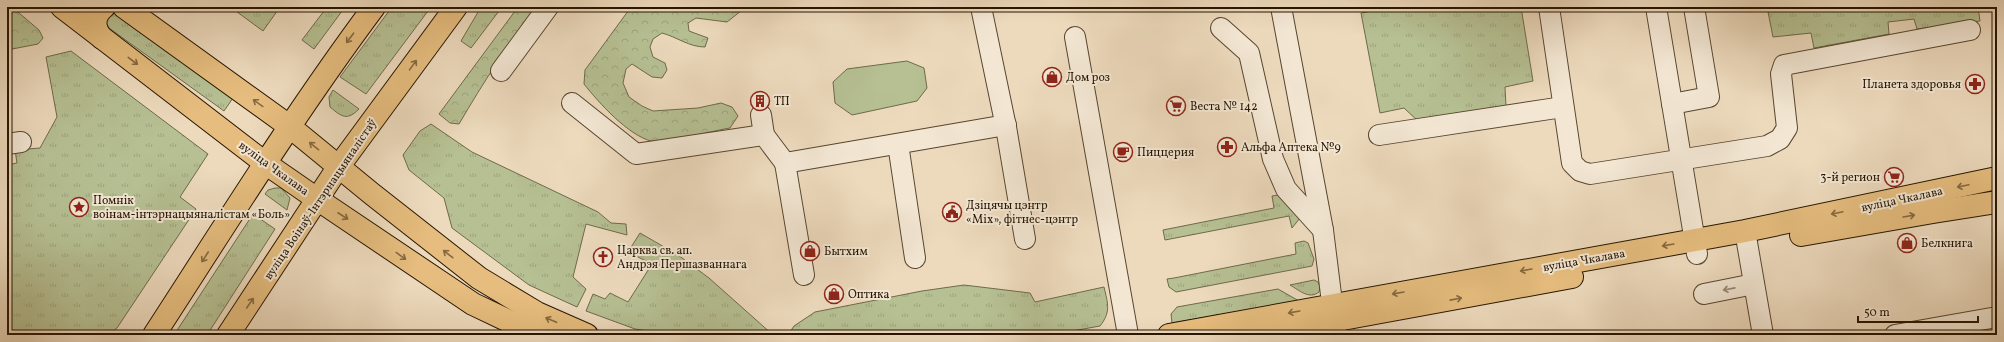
<svg xmlns="http://www.w3.org/2000/svg" width="2004" height="342" font-family="Vollkorn,serif">
<style>
.grass{fill:url(#grass-tufts);stroke:#6e6a4a}
.forest{fill:url(#forest-crowns);stroke:#6e6a4a}
.park{fill:#b6c093;stroke:#6e6a4a}
.lines{fill:none;stroke-linecap:round;stroke-linejoin:round}
.minor-casing{stroke:#58462f;stroke-width:22}
.major-casing{stroke:#271500;stroke-width:24}
.minor{stroke:#f3e7d4;stroke-width:20}
.major{stroke:#e6bd7e;stroke-width:22}
.oneway{stroke:#86693f}
.oneway2{stroke:#978875}
.labels{text-anchor:middle;stroke-width:4;stroke-linejoin:round;paint-order:stroke}
.poi-label{font-size:12px;fill:#271500;stroke:#f3e7d4;text-anchor:start}
.street-label{font-size:12px;fill:#271500;stroke:#f3e7d4}
</style>
<defs>
<pattern id="grass-tufts" width="24" height="20" patternUnits="userSpaceOnUse"><rect width="24" height="20" fill="#b6c093"/><path d="M3 7l-1-3M5 7V3M7 7l1-3M15 17l-1-3M17 17v-4M19 17l1-3" fill="none" stroke="#9ca47d"/></pattern>
<pattern id="forest-crowns" width="20" height="18" patternUnits="userSpaceOnUse"><rect width="20" height="18" fill="#b6c093"/><path d="M2 6a3 3 0 1 1 6 0M12 15a3 3 0 1 1 6 0" fill="none" stroke="#9ca47d"/></pattern>
</defs>
<rect width="100%" height="100%" fill="#eddabd"/>
<filter id="stains"><feTurbulence type="fractalNoise" baseFrequency=".005" numOctaves="4"/><feColorMatrix values="0 0 0 0 .2 0 0 0 0 .09 0 0 0 0 .02 0 0 0 .5 -.17"/></filter>
<radialGradient id="worn" r=".72"><stop offset=".6" stop-color="#630" stop-opacity="0"/><stop offset="1" stop-color="#630" stop-opacity=".3"/></radialGradient>
<g class="grass">
<polygon points="233,7 280,7 263,31 233,9"/>
<polygon points="327,7 345,7 314,49 302,40"/>
<polygon points="392,7 431,7 366,94 340,77"/>
<polygon points="481,7 502,7 471,48 461,41"/>
<polygon points="1394,7 1521,7 1533,81 1505,87 1506,107 1419,122 1404,108 1380,113 1361,13"/>
<polygon points="1767,7 1978,7 1980,21 1917,29 1914,19 1888,22 1889,34 1814,48 1811,33 1773,37"/>
<polygon points="112,11 120,12 235,95 224,111 109,28 105,21"/>
<polygon points="71,51 208,154 180,197 196,209 117,328 108,335 7,335 7,165 17,163 15,150 40,148 57,117 46,57"/>
<path d="M333,90L359,109C347,121 342,117 330,107L329,97Z"/>
<polygon points="431,124 472,152 598,212 611,223 626,224 627,235 586,224 573,277 586,289 577,307 529,285 452,228 444,198 409,170 403,155 420,131"/>
<polygon points="275,188 281,188 290,198 287,210 265,194 268,190"/>
<polygon points="1284,194 1300,218 1292,228 1289,216 1165,240 1163,230 1274,208 1272,196"/>
<polygon points="253,214 275,229 207,335 174,335"/>
<polygon points="640,233 678,255 709,278 773,335 690,335 678,331 666,334 635,329 586,311 593,294 605,299 610,293 628,302 652,264 628,252"/>
<polygon points="1304,241 1308,243 1314,259 1312,266 1176,292 1169,287 1167,279 1174,278 1296,254 1295,243"/>
<path d="M1314,280L1318,282L1320,287L1319,292C1309,300 1299,290 1290,285Z"/>
<path d="M964,285L1030,293L1035,302L1104,287C1108,304 1111,312 1100,326L1050,335H788L794,326L815,312L922,291Z"/>
<polygon points="1278,289 1299,301 1172,323 1171,314 1177,307"/>
</g>
<g class="forest">
<polygon points="7,7 12,7 39,30 43,38 38,44 7,50"/>
<path d="M518,7H537C508,44 483,83 459,124L450,123L439,114Z"/>
<path d="M631,7H746L727,22L696,18L688,23L689,31L708,38L705,47C689,47 677,37 662,33L653,39L650,47L653,57L665,63L667,70L662,78L652,77L632,64L626,69L623,83L629,97L642,106L653,111L698,108L721,103L732,107L738,116L730,128C717,130 660,144 651,141C628,135 599,103 584,84L585,70Z"/>
</g>
<polygon class="park" points="907,61 924,68 927,88 917,101 852,115 835,103 833,82 847,69"/>
<g class="lines">
<defs>
<g id="minor">
<polyline points="981,7 1006,127 1025,239"/>
<polyline points="1281,7 1323,230 1336,335"/>
<polyline points="1549,7 1572,163 1580,171 1590,174 1767,146 1780,139 1787,128 1781,74 1784,65 1970,30"/>
<polyline points="1656,7 1697,254"/>
<polyline points="1221,28 1249,53 1273,159 1286,189 1323,230"/>
<polyline points="1075,37 1128,335"/>
<polyline points="501,71 548,7"/>
<polyline points="572,103 636,154 764,135 785,163 1006,125"/>
<polyline points="1672,104 1709,97 1694,7"/>
<polyline points="761,115 764,135"/>
<polyline points="1379,135 1563,107"/>
<polyline points="7,144 21,142"/>
<polyline points="898,144 915,258"/>
<polyline points="785,163 804,275"/>
<polyline points="1745,231 1763,335"/>
<polyline points="1704,294 1754,284"/>
<polyline points="1895,335 1997,317"/>
</g>
<g id="major">
<polyline points="62,7 265,163 317,199 473,304 538,335"/>
<polyline points="124,7 289,126 372,194 479,278 537,313 587,335"/>
<path d="M102,38C93,28 93,16 104,7"/>
<polyline points="1801,235 1933,212 1997,202"/>
<path d="M154,335C226,224 295,113 374,7"/>
<polyline points="228,335 339,166 456,7"/>
<polyline points="1169,335 1745,231 1997,178"/>
<polyline points="1255,335 1572,277"/>
</g>
</defs>
<use href="#minor" class="minor-casing"/>
<use href="#major" class="major-casing"/>
<use href="#minor" class="minor"/>
<use href="#major" class="major"/>
</g>
<defs><path id="oneway-shaft" d="M-6 0H5M1.5-3L5.5 0L1.5 3" fill="none" stroke-width="1.6" stroke-linecap="round" stroke-linejoin="round"/></defs>
<g class="oneway">
<use href="#oneway-shaft" transform="translate(350 38) rotate(127)"/>
<use href="#oneway-shaft" transform="translate(133 61) rotate(37)"/>
<use href="#oneway-shaft" transform="translate(413 65) rotate(-54)"/>
<use href="#oneway-shaft" transform="translate(258 103) rotate(-144)"/>
<use href="#oneway-shaft" transform="translate(314 146) rotate(-141)"/>
<use href="#oneway-shaft" transform="translate(1963 186) rotate(168)"/>
<use href="#oneway-shaft" transform="translate(1837 213) rotate(168)"/>
<use href="#oneway-shaft" transform="translate(343 216) rotate(33)"/>
<use href="#oneway-shaft" transform="translate(1909 216) rotate(-10)"/>
<use href="#oneway-shaft" transform="translate(1668 245) rotate(170)"/>
<use href="#oneway-shaft" transform="translate(448 254) rotate(-142)"/>
<use href="#oneway-shaft" transform="translate(401 256) rotate(36)"/>
<use href="#oneway-shaft" transform="translate(205 257) rotate(123)"/>
<use href="#oneway-shaft" transform="translate(1526 270) rotate(170)"/>
<use href="#oneway-shaft" transform="translate(1398 293) rotate(170)"/>
<use href="#oneway-shaft" transform="translate(1456 299) rotate(-11)"/>
<use href="#oneway-shaft" transform="translate(250 303) rotate(-56)"/>
<use href="#oneway-shaft" transform="translate(1294 312) rotate(170)"/>
<use href="#oneway-shaft" transform="translate(551 320) rotate(-157)"/>
</g>
<use class="oneway2" href="#oneway-shaft" transform="translate(1729 289) rotate(169)"/>
<defs>
<symbol id="shop-ring" viewBox="-11 -11 22 22"><circle r="9.5" fill="#f3e7d4" stroke="#8f2418" stroke-width="1.5"/><path d="M-5-2.5h2.3a2.7 3.5 0 0 1 5.4 0H5L5.5 6h-11ZM-1.5-2.5h3a1.5 2.3 0 0 0-3 0Z" fill="#8f2418"/></symbol>
<symbol id="pharmacy-ring" viewBox="-11 -11 22 22"><circle r="9.5" fill="#f3e7d4" stroke="#8f2418" stroke-width="1.5"/><path d="M-2-6h4v4h4v4h-4v4h-4v-4h-4v-4h4Z" fill="#8f2418"/></symbol>
<symbol id="building-ring" viewBox="-11 -11 22 22"><circle r="9.5" fill="#f3e7d4" stroke="#8f2418" stroke-width="1.5"/><path d="M-4-6H4V6H1V3H-1V6H-4ZM-2.5-4.3h1.7v1.8h-1.7ZM.8-4.3h1.7v1.8H.8ZM-2.5-1h1.7V.8h-1.7ZM.8-1h1.7V.8H.8Z" fill="#8f2418"/></symbol>
<symbol id="supermarket-ring" viewBox="-11 -11 22 22"><circle r="9.5" fill="#f3e7d4" stroke="#8f2418" stroke-width="1.5"/><path d="M-6-5.5h2.5l.6 2H6L4.5 2H-2.5L-4.4-4H-6ZM-1.5 3.2a1.3 1.3 0 1 0 .1 0ZM3 3.2a1.3 1.3 0 1 0 .1 0Z" fill="#8f2418"/></symbol>
<symbol id="cafe-ring" viewBox="-11 -11 22 22"><circle r="9.5" fill="#f3e7d4" stroke="#8f2418" stroke-width="1.5"/><path d="M-5.5-4.5H6V0H3Q3 3.5 0 3.5H-2.5Q-5.5 3.5-5.5 0ZM3-3.2v2h1.7v-2ZM-6 4.5H4V6H-6Z" fill="#8f2418"/></symbol>
<symbol id="sight-ring" viewBox="-11 -11 22 22"><circle r="9.5" fill="#f3e7d4" stroke="#8f2418" stroke-width="1.5"/><path d="M0-6L1.8-2.2L6-1.7L2.9 1.2L3.7 5.4L0 3.3L-3.7 5.4L-2.9 1.2L-6-1.7L-1.8-2.2Z" fill="#8f2418"/></symbol>
<symbol id="civic-ring" viewBox="-11 -11 22 22"><circle r="9.5" fill="#f3e7d4" stroke="#8f2418" stroke-width="1.5"/><path d="M-.6-6.5H3V-4.5H.6V-3L4-1V1h2V6H-6V1h2V-1L-.6-3ZM-1.2 2.5V6h2.4V2.5Z" fill="#8f2418"/></symbol>
<symbol id="church-ring" viewBox="-11 -11 22 22"><circle r="9.5" fill="#f3e7d4" stroke="#8f2418" stroke-width="1.5"/><path d="M-1.2-6h2.4v3.5h3.3v2.4h-3.3V6h-2.4V-.1h-3.3v-2.4h3.3Z" fill="#8f2418"/></symbol>
</defs>
<g fill-rule="evenodd">
<use href="#shop-ring" x="1041" y="66" width="22" height="22"/>
<use href="#pharmacy-ring" x="1964" y="73" width="22" height="22"/>
<use href="#building-ring" x="749" y="90" width="22" height="22"/>
<use href="#supermarket-ring" x="1165" y="95" width="22" height="22"/>
<use href="#pharmacy-ring" x="1216" y="136" width="22" height="22"/>
<use href="#cafe-ring" x="1112" y="141" width="22" height="22"/>
<use href="#supermarket-ring" x="1883" y="166" width="22" height="22"/>
<use href="#sight-ring" x="68" y="196" width="22" height="22"/>
<use href="#civic-ring" x="941" y="201" width="22" height="22"/>
<use href="#shop-ring" x="1896" y="232" width="22" height="22"/>
<use href="#shop-ring" x="799" y="240" width="22" height="22"/>
<use href="#church-ring" x="592" y="246" width="22" height="22"/>
<use href="#shop-ring" x="823" y="283" width="22" height="22"/>
</g>
<g class="labels">
<g class="poi-label">
<text x="1066" y="81">Дом роз</text>
<text x="1961" y="88" text-anchor="end">Планета здоровья</text>
<text x="774" y="105">ТП</text>
<text x="1190" y="110">Веста № 142</text>
<text x="1241" y="151">Альфа Аптека №9</text>
<text x="1137" y="156">Пиццерия</text>
<text x="1880" y="181" text-anchor="end">3-й регион</text>
<text x="93" y="204">Помнік<tspan x="93" dy="14">воінам-інтэрнацыяналістам «Боль»</tspan></text>
<text x="966" y="209">Дзіцячы цэнтр<tspan x="966" dy="14">«Mix», фітнес-цэнтр</tspan></text>
<text x="1921" y="247">Белкнига</text>
<text x="617" y="254">Царква св. ап.<tspan x="617" dy="14">Андрэя Першазваннага</tspan></text>
<text x="824" y="255">Бытхим</text>
<text x="848" y="298">Оптика</text>
</g>
<g class="street-label">
<text transform="translate(274 168) rotate(36)" y="4">вуліца Чкалава</text>
<text transform="translate(320 199) rotate(-56)" y="4">вуліца Воінаў-Інтэрнацыяналістаў</text>
<text transform="translate(1902 199) rotate(-12)" y="4">вуліца Чкалава</text>
<text transform="translate(1584 260) rotate(-10)" y="4">вуліца Чкалава</text>
</g>
</g>
<rect width="2004" height="342" fill="none" stroke="#eddabd" stroke-width="24"/>
<rect x="8" y="8" width="1988" height="326" fill="none" stroke="#271500" stroke-width="2"/>
<rect x="12" y="12" width="1980" height="318" fill="none" stroke="#271500"/>
<path d="M1858 316v6h120v-6" fill="none" stroke="#271500" stroke-width="2"/>
<text x="1864" y="316" font-size="12" fill="#271500" stroke="#f3e7d4" stroke-width="3" paint-order="stroke">50 m</text>
<rect width="100%" height="100%" filter="url(#stains)"/>
<rect width="100%" height="100%" fill="url(#worn)"/>
</svg>
